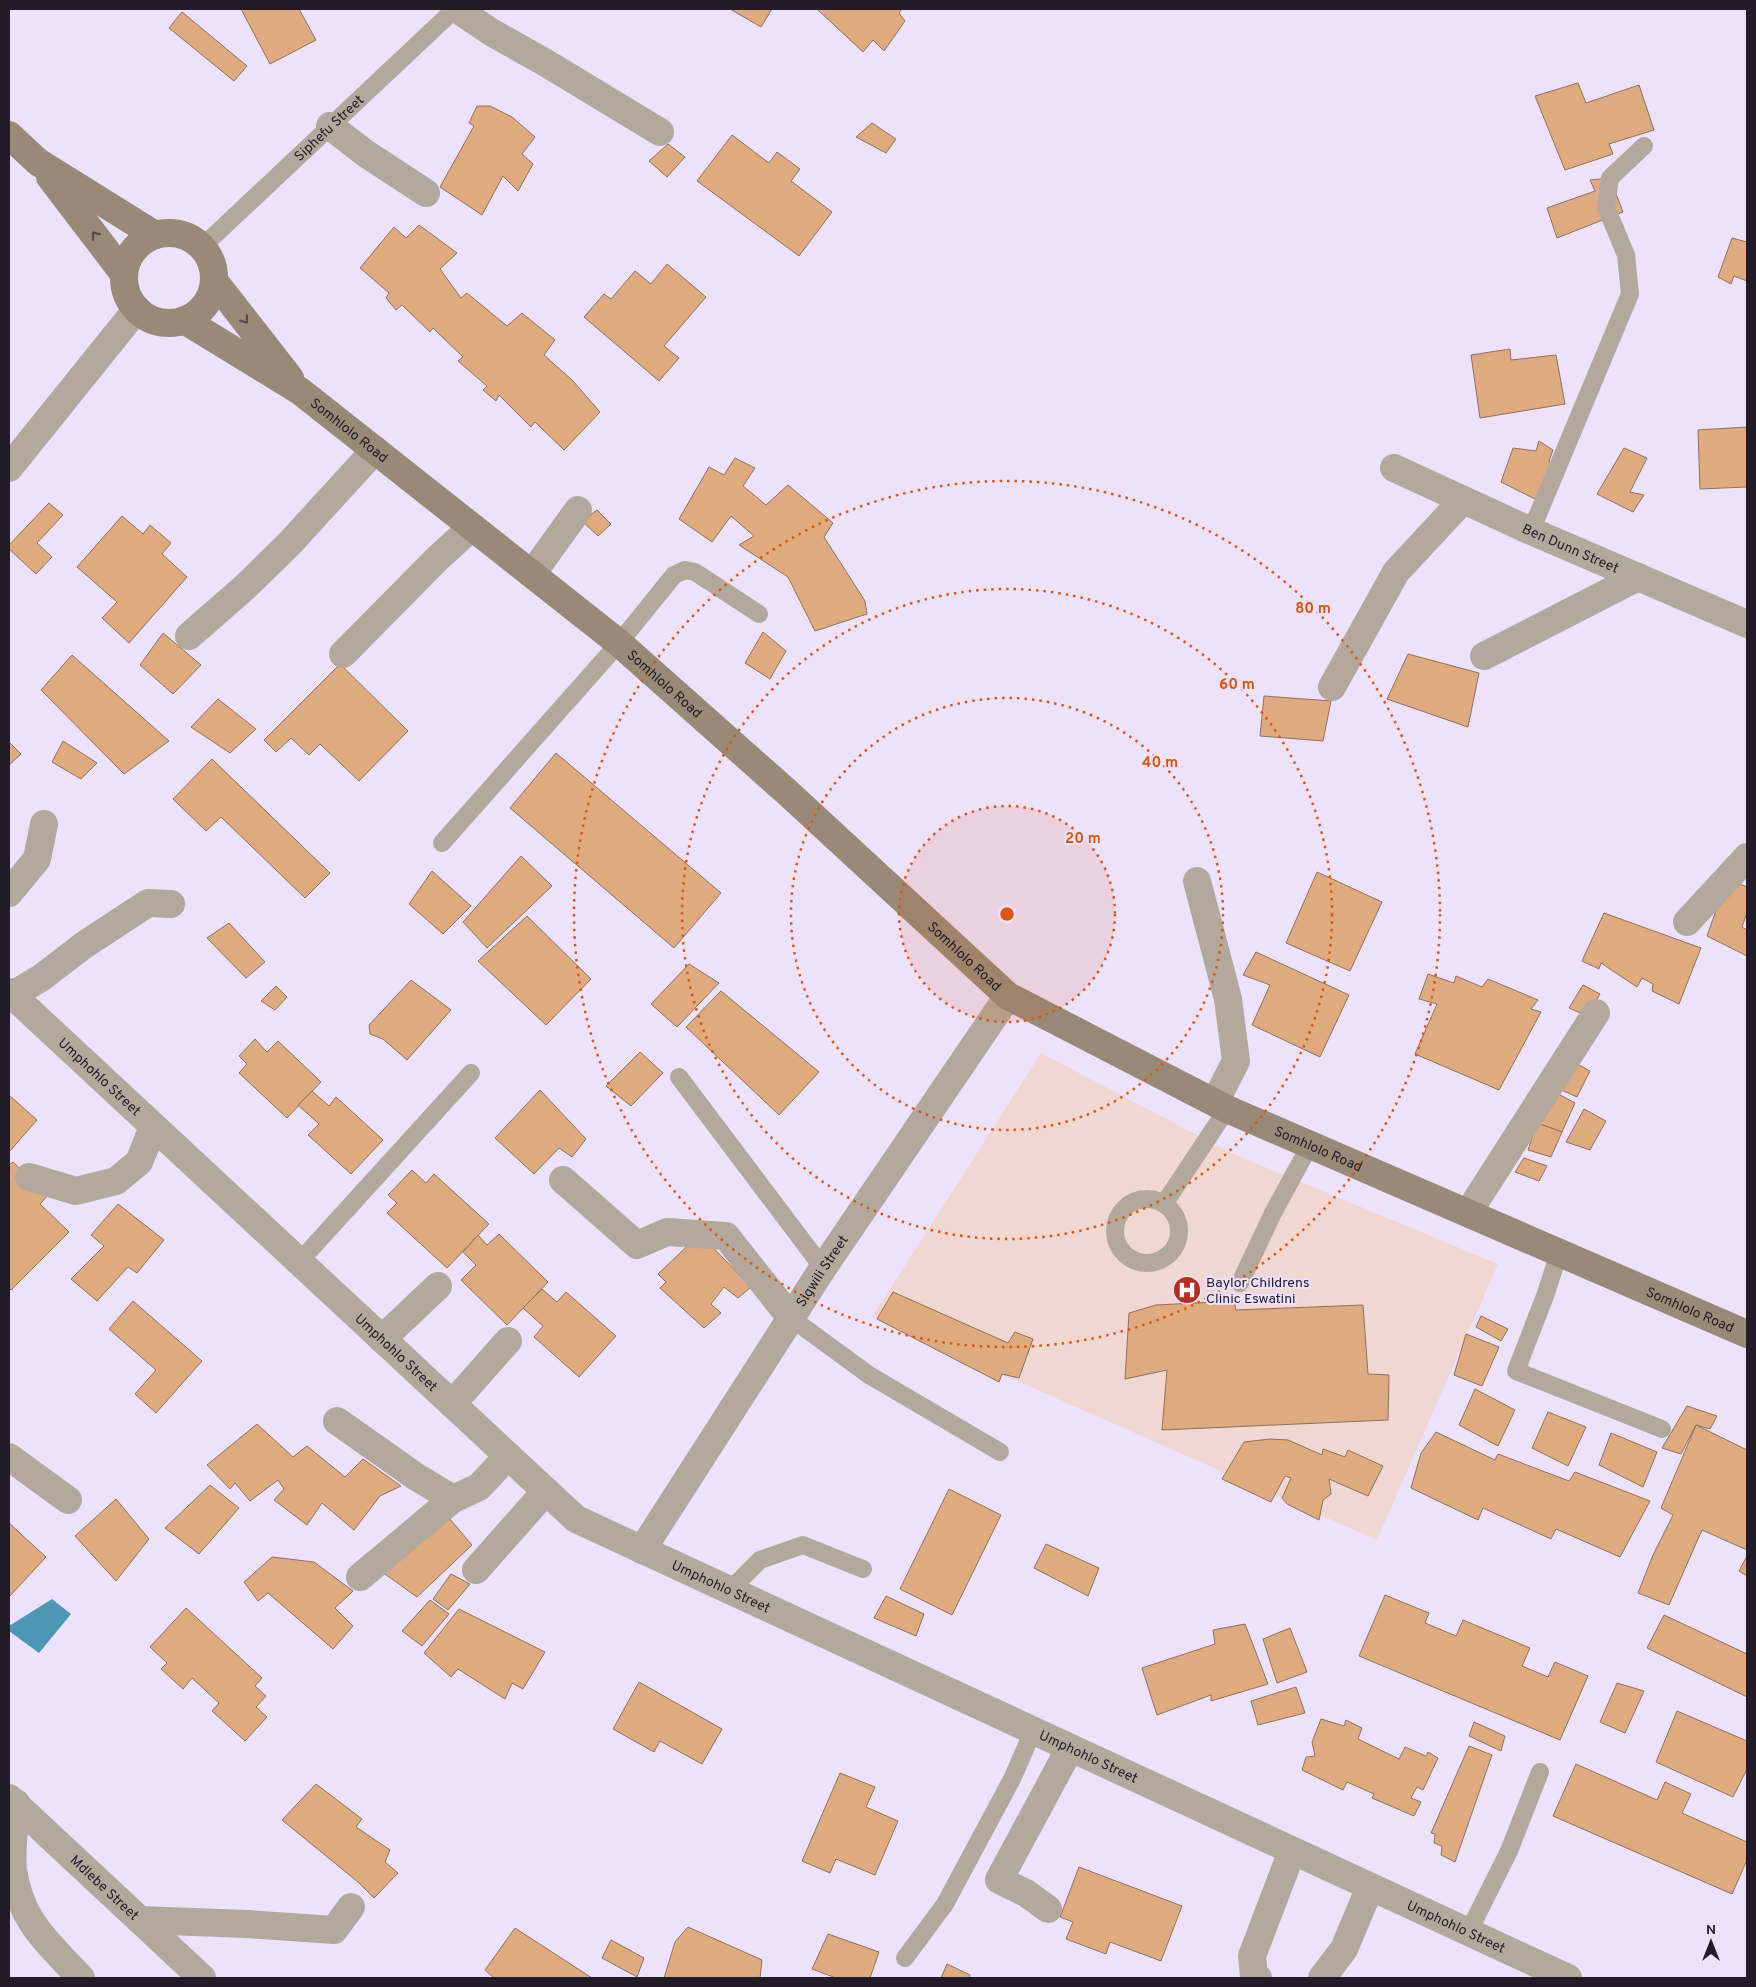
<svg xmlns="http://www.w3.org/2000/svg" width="1756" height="1987" font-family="Overpass,sans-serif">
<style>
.medical{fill:#f1d7d2}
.water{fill:#4c97b4}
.building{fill:#dfaa7d;stroke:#8d725b}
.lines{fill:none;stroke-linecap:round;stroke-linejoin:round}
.lane{stroke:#b2a99c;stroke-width:18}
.street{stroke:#b2a99c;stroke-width:28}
.secondary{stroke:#988a77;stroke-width:28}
.oneway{stroke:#514848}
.ring{fill:none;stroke:#de560d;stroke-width:2.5;stroke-dasharray:2.5 5}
.labels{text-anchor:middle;stroke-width:4;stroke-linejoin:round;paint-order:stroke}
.street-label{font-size:14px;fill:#211c28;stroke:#ede2fd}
.poi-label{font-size:14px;fill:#211c28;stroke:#ede2fd;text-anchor:start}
.centre{fill:#de560d;stroke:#ede2fd;stroke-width:2.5}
.ring-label{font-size:15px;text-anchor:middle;font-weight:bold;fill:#de560d;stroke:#ede2fd;stroke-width:4;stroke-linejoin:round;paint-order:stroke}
</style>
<rect width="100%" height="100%" fill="#ede2fd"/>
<polygon class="medical" points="1041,1053 1229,1152 1498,1264 1377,1540 872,1317"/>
<polygon class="water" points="52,1599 71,1614 39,1653 9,1631 9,1626"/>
<g class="building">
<polygon points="241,9 299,9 316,40 270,64"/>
<polygon points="730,9 772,9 761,27"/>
<polygon points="817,9 902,9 899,13 905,21 884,51 873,40 863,52"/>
<polygon points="182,12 247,66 234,81 169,28"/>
<polygon points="1578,83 1586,103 1639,85 1654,130 1609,144 1613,154 1565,170 1535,96"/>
<polygon points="477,106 490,106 512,117 535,137 522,154 533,164 518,191 503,176 482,215 440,187 474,126 469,123"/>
<polygon points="872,123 896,139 886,153 856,137"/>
<polygon points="732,135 769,163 777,152 800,169 791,181 832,212 799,256 697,181"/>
<polygon points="668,144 685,157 667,177 649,161"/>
<polygon points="1610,178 1623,212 1557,238 1547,208 1595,191 1590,180"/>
<polygon points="419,225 457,253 440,269 461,298 467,293 507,326 522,313 555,340 544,355 573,381 600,412 564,450 535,422 531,427 499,395 496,401 483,390 487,386 458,361 463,357 433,328 430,332 402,305 396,310 386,298 389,293 360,268 394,227 406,238"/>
<polygon points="1732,238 1747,242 1747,281 1734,276 1731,284 1718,277"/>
<polygon points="667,264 706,297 664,346 679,358 659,381 584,317 604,294 611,299 635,271 651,284"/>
<polygon points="1510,349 1511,360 1556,355 1565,404 1480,418 1471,355"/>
<polygon points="1747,427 1747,487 1700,489 1698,430"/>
<polygon points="1539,441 1553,450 1549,461 1558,468 1543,503 1501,482 1513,448 1536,451"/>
<polygon points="1624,448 1647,458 1630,492 1644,495 1633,512 1597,494"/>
<polygon points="735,458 755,468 743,486 766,505 788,485 833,523 824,537 865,601 867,614 815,631 788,577 739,545 754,536 731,516 712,542 679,519 709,467 724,475"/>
<polygon points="49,503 63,515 37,543 52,557 36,574 9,549 9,545"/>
<polygon points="597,510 611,524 598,536 582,521"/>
<polygon points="122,516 143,534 150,525 171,543 162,554 187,577 129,643 102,618 117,602 77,567"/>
<polygon points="763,632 786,651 770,679 745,663"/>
<polygon points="163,633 201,665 173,694 140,665"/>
<polygon points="1408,654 1479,673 1468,727 1387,699"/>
<polygon points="72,655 169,741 124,774 41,690"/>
<polygon points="340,664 408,731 359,781 320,744 309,755 291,738 276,752 264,740"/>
<polygon points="1264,696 1331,701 1323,741 1260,736"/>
<polygon points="218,699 256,729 230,753 191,727"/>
<polygon points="63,741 97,763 81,779 52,762"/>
<polygon points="9,742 21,754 9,765"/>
<polygon points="556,753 721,893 674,948 510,808"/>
<polygon points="212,759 330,873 305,898 221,817 206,831 173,799"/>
<polygon points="521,856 552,886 487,948 463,922"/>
<polygon points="432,871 471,906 443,934 409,904"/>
<polygon points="1317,872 1382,902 1350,971 1286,943"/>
<polygon points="1727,879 1747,887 1747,913 1742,927 1747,930 1747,956 1707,936"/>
<polygon points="1604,913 1701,948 1679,1004 1652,991 1653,984 1642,978 1637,987 1601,963 1599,969 1582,961"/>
<polygon points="527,916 591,979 546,1025 478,961"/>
<polygon points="229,923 265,962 246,978 207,938"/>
<polygon points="1256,952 1349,995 1320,1057 1252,1025 1270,985 1243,975"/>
<polygon points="689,964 719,983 677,1027 651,1004"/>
<polygon points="1428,974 1454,983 1456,976 1482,987 1488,979 1538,1000 1531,1009 1541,1012 1499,1090 1415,1054 1437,1004 1419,999"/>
<polygon points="411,980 451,1010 407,1060 383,1039 370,1034 369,1025"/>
<polygon points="1583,985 1600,994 1587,1016 1569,1008"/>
<polygon points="276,986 287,997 275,1010 261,1001"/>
<polygon points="721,991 819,1072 779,1115 686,1027"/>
<polygon points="255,1039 267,1052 278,1041 321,1082 287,1118 239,1073 247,1064 239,1056"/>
<polygon points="640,1052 663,1073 631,1106 606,1086"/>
<polygon points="1570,1060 1590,1071 1577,1097 1559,1089"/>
<polygon points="540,1090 586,1139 572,1157 559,1148 534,1174 495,1138"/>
<polygon points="1551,1090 1575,1103 1562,1132 1537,1123"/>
<polygon points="312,1091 329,1106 336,1097 383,1140 351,1174 308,1135 319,1124 298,1105"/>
<polygon points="10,1096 37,1120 9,1152 9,1098"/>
<polygon points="1584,1109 1606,1121 1590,1150 1566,1142"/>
<polygon points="1537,1123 1562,1132 1551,1157 1528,1150"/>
<polygon points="1524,1158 1547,1166 1539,1181 1515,1172"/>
<polygon points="13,1162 48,1195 40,1204 69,1232 11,1290 9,1288 9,1165"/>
<polygon points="412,1170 426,1183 434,1174 489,1224 447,1268 387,1213 397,1203 388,1195"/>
<polygon points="118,1204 164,1240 137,1273 128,1267 97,1301 71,1279 104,1246 91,1235"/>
<polygon points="499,1234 548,1282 507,1325 461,1280 476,1265 463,1252 478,1235 487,1245"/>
<polygon points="700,1234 751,1287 738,1298 724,1287 711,1304 721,1313 704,1328 660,1288 666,1282 658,1274"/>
<polygon points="542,1289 557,1302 566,1292 616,1336 579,1377 534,1337 543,1326 523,1308"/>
<polygon points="893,1292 1008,1343 1015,1332 1033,1339 1019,1378 1002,1374 999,1382 877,1319"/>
<polygon points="133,1301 202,1361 156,1413 135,1394 156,1370 109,1329"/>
<polygon points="1234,1301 1236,1310 1363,1305 1368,1374 1389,1375 1388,1420 1162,1430 1167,1370 1125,1379 1129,1313 1156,1305"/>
<polygon points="1481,1316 1508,1329 1501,1341 1476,1327"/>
<polygon points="1466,1334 1499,1347 1482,1386 1454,1375"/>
<polygon points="1475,1389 1515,1410 1498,1446 1459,1425"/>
<polygon points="1687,1406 1717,1416 1710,1429 1696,1425 1681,1454 1662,1448"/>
<polygon points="1548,1412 1586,1427 1568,1466 1532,1448"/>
<polygon points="257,1424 293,1457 307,1446 345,1477 363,1459 401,1486 380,1496 354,1530 322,1503 307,1525 274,1500 284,1489 278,1480 250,1501 235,1483 230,1489 207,1465"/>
<polygon points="1696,1425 1747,1450 1747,1550 1702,1530 1669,1605 1638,1593 1653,1555 1673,1515 1661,1508"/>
<polygon points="1436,1432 1495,1460 1498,1454 1569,1481 1575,1472 1650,1501 1620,1557 1556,1529 1551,1539 1483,1508 1478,1520 1411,1488 1421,1453"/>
<polygon points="1611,1433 1657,1452 1643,1487 1599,1465"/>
<polygon points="1270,1439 1288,1440 1322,1455 1323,1449 1345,1457 1348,1450 1383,1466 1368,1496 1329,1479 1331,1494 1323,1500 1319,1520 1287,1504 1282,1498 1291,1478 1285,1476 1271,1502 1222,1479 1244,1442"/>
<polygon points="210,1485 239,1508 199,1554 165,1528"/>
<polygon points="949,1489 1001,1515 952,1615 900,1589"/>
<polygon points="116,1499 149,1539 116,1581 75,1536"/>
<polygon points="443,1511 472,1545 417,1597 385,1574"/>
<polygon points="9,1523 46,1557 9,1597"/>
<polygon points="1046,1544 1099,1568 1088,1596 1034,1568"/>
<polygon points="1747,1556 1747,1576 1739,1571"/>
<polygon points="272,1557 314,1562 353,1591 335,1608 353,1626 333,1649 268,1593 258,1601 244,1582"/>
<polygon points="451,1574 470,1584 448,1610 433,1599"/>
<polygon points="1385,1595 1429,1613 1425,1623 1456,1636 1463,1620 1530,1648 1522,1666 1548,1677 1555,1662 1588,1676 1560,1740 1359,1656"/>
<polygon points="886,1596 924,1614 916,1636 874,1618"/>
<polygon points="430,1600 449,1614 422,1646 402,1631"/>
<polygon points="186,1608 262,1678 255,1686 266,1696 256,1707 267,1717 245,1741 212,1711 219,1703 192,1678 183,1689 161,1669 167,1663 150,1647"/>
<polygon points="459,1609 545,1652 523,1689 512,1683 505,1699 458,1669 451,1677 424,1653"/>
<polygon points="1664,1615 1747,1654 1747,1697 1647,1648"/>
<polygon points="1245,1624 1268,1684 1211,1701 1211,1695 1157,1715 1142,1668 1215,1644 1213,1630"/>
<polygon points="1290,1628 1307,1672 1277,1683 1263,1639"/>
<polygon points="639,1682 722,1729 702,1764 660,1741 654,1752 613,1729"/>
<polygon points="1617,1683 1644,1691 1625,1733 1600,1722"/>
<polygon points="1296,1687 1305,1713 1258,1725 1251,1701"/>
<polygon points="1677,1711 1747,1741 1747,1769 1733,1797 1656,1762"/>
<polygon points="1321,1719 1344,1726 1346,1720 1362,1728 1358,1739 1399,1759 1405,1747 1426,1756 1428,1752 1438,1758 1423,1790 1417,1787 1411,1798 1421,1802 1414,1816 1372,1798 1374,1794 1347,1782 1343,1790 1302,1770 1306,1757 1315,1756 1312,1742"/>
<polygon points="1474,1722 1505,1736 1501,1751 1469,1736"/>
<polygon points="1469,1746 1492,1755 1455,1862 1441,1855 1442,1846 1434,1843 1435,1834 1431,1833"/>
<polygon points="1576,1764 1657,1800 1665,1782 1691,1794 1682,1813 1747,1842 1747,1860 1732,1894 1553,1816"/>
<polygon points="840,1773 875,1787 866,1807 898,1821 875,1875 836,1859 830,1873 802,1861"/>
<polygon points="316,1784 362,1819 356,1827 390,1850 385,1862 398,1873 374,1898 358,1882 282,1820"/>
<polygon points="1079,1867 1182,1906 1161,1961 1110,1942 1106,1954 1066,1939 1073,1922 1060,1917"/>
<polygon points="688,1927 762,1960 760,1978 664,1978 675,1942"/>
<polygon points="515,1928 592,1978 494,1978 485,1970"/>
<polygon points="828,1934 879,1952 870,1978 836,1978 812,1969"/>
<polygon points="611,1940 644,1958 637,1977 602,1958"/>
<polygon points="947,1964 970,1975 969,1978 941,1978"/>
</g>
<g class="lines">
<g class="lane">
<path id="s1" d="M202,247L455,9"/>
<polyline points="1531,531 1630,294 1626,255 1606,207 1610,178 1644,146"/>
<polyline points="442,843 619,643 674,575 685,570 695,572 759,614"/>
<polyline points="679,1077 823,1268"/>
<circle cx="1147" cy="1231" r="32"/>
<polyline points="1164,1204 1227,1109"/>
<polyline points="1559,1253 1545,1296 1516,1371 1662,1429"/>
<polyline points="299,1262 471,1073"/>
<polyline points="1240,1283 1273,1213 1310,1145"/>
<polyline points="791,1318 869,1375 1000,1452"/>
<polyline points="730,1590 760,1560 803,1545 863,1569"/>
<polyline points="1468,1933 1509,1851 1540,1772"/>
<polyline points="905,1958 945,1904 1012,1779 1033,1731"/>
</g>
<g class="street">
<polyline points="457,9 491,32 546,63 660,132"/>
<polyline points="330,126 365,153 426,193"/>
<polyline points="9,468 137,309"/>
<path id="s2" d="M1394,468L1531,531L1747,624"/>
<polyline points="532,574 578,510"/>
<polyline points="189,636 244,588 290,543 375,450"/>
<polyline points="343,654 438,558 472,527"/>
<polyline points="1484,656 1638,577"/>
<polyline points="1332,687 1396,572 1463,500"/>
<polyline points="1197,881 1228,999 1236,1061 1215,1102"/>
<polyline points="9,893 37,859 44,824"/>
<polyline points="1687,922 1747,857"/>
<path id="s3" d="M9,992L576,1519L1568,1978"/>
<polyline points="12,995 41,978 84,945 148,903 171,904"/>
<polyline points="29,1177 76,1191 116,1181 139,1162 153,1127"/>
<polyline points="563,1180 637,1245 667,1232 726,1236 791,1318"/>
<polyline points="1468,1213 1596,1013"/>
<polyline points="382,1339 438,1286"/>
<polyline points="452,1404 508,1341"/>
<polyline points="337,1421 415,1476 453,1499 479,1487 508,1456"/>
<polyline points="9,1457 68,1500"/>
<path id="s4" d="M642,1550L823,1268L1008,996"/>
<polyline points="476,1570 546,1491"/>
<polyline points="360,1577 453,1499"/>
<path id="s5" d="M9,1798L202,1978"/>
<path d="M16,1803C15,1823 11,1849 13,1869C20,1921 47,1942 81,1978"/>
<polyline points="1048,1909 1026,1893 999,1880 1070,1748"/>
<polyline points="140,1920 247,1924 334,1930 351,1907"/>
<polyline points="1258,1978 1254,1976 1252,1956 1292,1851"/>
<polyline points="1322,1978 1344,1949 1370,1887"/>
</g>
<g class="secondary">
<polyline points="9,135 38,162 155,235"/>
<polyline points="50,177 124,274"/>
<circle cx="169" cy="278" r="45"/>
<polyline points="215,282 290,378"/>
<path id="s6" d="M184,320L300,391L619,643L788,793L1008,996L1227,1109L1747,1334"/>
</g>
</g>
<defs><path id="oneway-chevron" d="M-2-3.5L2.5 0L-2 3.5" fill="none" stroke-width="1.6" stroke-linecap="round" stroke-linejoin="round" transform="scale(1.25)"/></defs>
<g class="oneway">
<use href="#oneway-chevron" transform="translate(95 235) rotate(-128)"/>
<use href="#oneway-chevron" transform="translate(245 320) rotate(52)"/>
</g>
<circle cx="1007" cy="914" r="108" fill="#de560d" fill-opacity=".12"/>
<g class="ring">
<circle cx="1007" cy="914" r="108"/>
<circle cx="1007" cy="914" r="216"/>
<circle cx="1007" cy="914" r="325"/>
<circle cx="1007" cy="914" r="433"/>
</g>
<defs>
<symbol id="hospital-disc" viewBox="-11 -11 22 22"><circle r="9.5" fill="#b82b1e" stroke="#ede2fd"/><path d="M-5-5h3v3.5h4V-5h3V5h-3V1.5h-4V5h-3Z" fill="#fff"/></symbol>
</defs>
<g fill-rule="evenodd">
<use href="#hospital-disc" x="1171" y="1274" width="32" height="32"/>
</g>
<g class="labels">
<g class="street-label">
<text dy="5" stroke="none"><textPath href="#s1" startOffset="174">Siphefu Street</textPath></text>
<text dy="5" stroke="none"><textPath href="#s6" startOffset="199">Somhlolo Road</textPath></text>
<text dy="5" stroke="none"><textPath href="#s2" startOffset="194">Ben Dunn Street</textPath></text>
<text dy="5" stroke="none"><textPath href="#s6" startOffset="604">Somhlolo Road</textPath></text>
<text dy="5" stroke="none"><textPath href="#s6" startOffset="1009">Somhlolo Road</textPath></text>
<text dy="5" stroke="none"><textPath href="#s3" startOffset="124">Umphohlo Street</textPath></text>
<text dy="5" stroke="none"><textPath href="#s6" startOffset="1414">Somhlolo Road</textPath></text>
<text dy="5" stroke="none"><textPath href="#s4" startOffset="332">Sigwili Street</textPath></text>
<text dy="5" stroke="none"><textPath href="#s6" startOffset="1819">Somhlolo Road</textPath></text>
<text dy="5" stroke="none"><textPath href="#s3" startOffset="529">Umphohlo Street</textPath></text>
<text dy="5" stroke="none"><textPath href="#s3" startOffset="934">Umphohlo Street</textPath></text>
<text dy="5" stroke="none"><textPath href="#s3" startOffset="1339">Umphohlo Street</textPath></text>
<text dy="5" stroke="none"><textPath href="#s5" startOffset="131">Mdlebe Street</textPath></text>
<text dy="5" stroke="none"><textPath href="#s3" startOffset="1744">Umphohlo Street</textPath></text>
</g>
<g class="poi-label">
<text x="1206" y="1287">Baylor Childrens<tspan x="1206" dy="16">Clinic Eswatini</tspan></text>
</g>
</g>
<circle cx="1007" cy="914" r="8" class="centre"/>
<g class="ring-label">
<text x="1313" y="613">80 m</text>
<text x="1237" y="689">60 m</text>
<text x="1160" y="767">40 m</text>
<text x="1083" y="843">20 m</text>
</g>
<rect width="1756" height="1987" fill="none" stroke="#211c28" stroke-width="20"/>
<g transform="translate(1711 1942)" stroke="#ede2fd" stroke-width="4" paint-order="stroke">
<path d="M0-4L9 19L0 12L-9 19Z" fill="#211c28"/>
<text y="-8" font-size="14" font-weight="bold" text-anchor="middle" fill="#211c28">N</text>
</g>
</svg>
